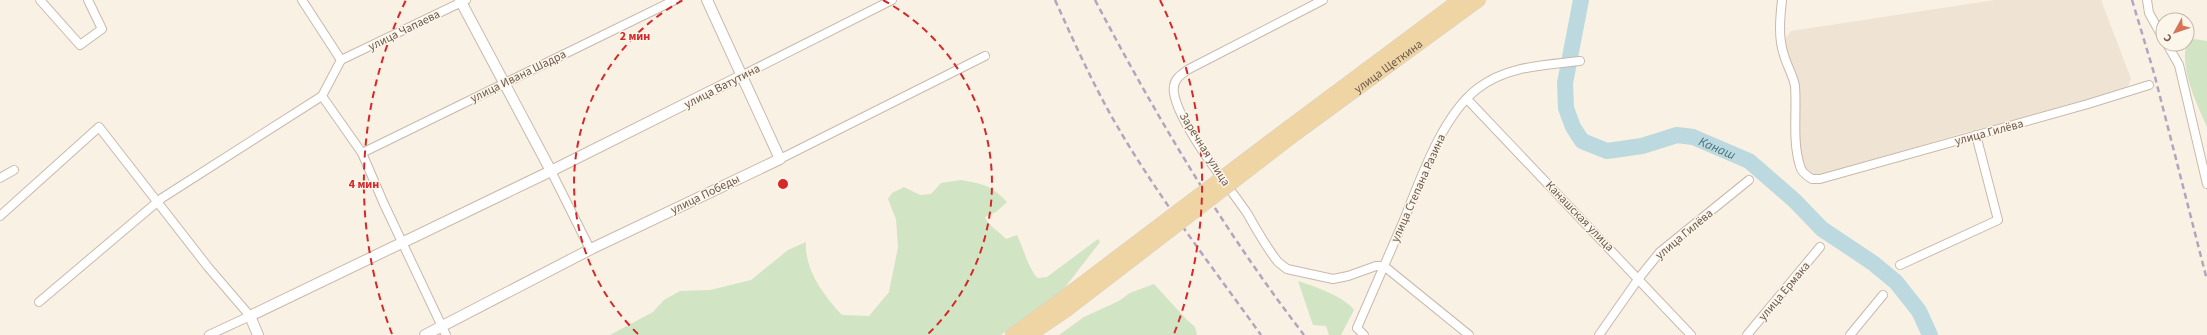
<svg xmlns="http://www.w3.org/2000/svg" width="2207" height="335" font-family="'Source Sans 3',sans-serif">
<style>
.residential{fill:#efe3d3}
.green{fill:#d1e4c4}
.lines{fill:none;stroke-linecap:round;stroke-linejoin:round}
.river{stroke:#bbd9df;stroke-width:16}
.minor-casing{stroke:#c8b9ac;stroke-width:10}
.tertiary-casing{stroke:#c8b9ac;stroke-width:12}
.primary-casing{stroke:#d6d1cd;stroke-width:14}
.minor{stroke:#fff;stroke-width:8}
.tertiary{stroke:#fff;stroke-width:10}
.primary{stroke:#f0d5a4;stroke-width:13}
.rail{stroke:#b4a4c0;stroke-width:2.5;stroke-dasharray:6 4;stroke-linecap:butt}
.primary-bridge-casing{stroke:#d6d1cd;stroke-width:14;stroke-linecap:butt}
.primary-bridge{stroke:#f0d5a4;stroke-width:13}
.ring{fill:none;stroke:#d62828;stroke-width:2;stroke-dasharray:7 5}
.labels{text-anchor:middle;stroke-width:3;stroke-linejoin:round;paint-order:stroke}
.street-label{font-size:12px;fill:#6d594d;stroke:#fcf5e9}
.water-label{font-size:13px;font-style:italic;fill:#4a747e;stroke:#fcf5e9}
.centre{fill:#d62828;stroke:#fcf5e9;stroke-width:2}
.ring-label{font-size:12px;text-anchor:middle;font-weight:bold;fill:#d62828;stroke:#fcf5e9;stroke-width:3;stroke-linejoin:round;paint-order:stroke}
</style>
<rect width="100%" height="100%" fill="#f9f1e3"/>
<polygon class="residential" points="1995,0 2101,0 2131,79 2128,86 2122,90 2034,116 1970,131 1818,176 1810,175 1803,167 1799,155 1800,86 1785,53 1785,39 1791,31"/>
<g class="green">
<path d="M2194,39L2207,41V127C2196,102 2179,67 2187,42Z"/>
<path d="M961,180C983,184 991,185 1007,202L996,212L985,217C989,227 999,231 1006,239L1017,235C1024,250 1027,265 1037,278L1047,277L1098,239L1100,242L1059,295L1001,335H610L653,312L664,300L680,291L710,290L751,280L788,250L806,242C804,269 824,296 842,315L869,316L889,292L898,247L896,219L888,199L892,193L904,187L920,195L931,194L941,183Z"/>
<path d="M1298,281C1314,286 1345,297 1354,310L1341,335H1329L1326,326L1313,325Z"/>
<polygon points="1154,284 1187,320 1195,327 1197,335 1059,335 1084,317 1119,301 1130,293"/>
</g>
<g class="lines">
<path class="river" id="s1" d="M1581,0L1565,83L1566,108L1573,127L1582,141L1607,151L1642,146L1677,135L1693,137L1749,161L1795,201L1822,229L1873,263L1896,282L1919,311L1930,335"/>
<defs>
<g id="minor">
<polyline points="40,0 80,45 102,29 88,0"/>
<polyline points="302,0 341,60"/>
<path d="M1323,0L1189,69C1180,75 1172,80 1174,93C1179,125 1227,184 1247,213C1257,230 1266,247 1278,262L1287,269L1333,279L1348,276L1376,266H1384L1469,335"/>
<path d="M1782,0C1780,18 1778,38 1784,55C1787,66 1793,75 1795,86C1797,113 1792,140 1800,166C1801,172 1807,176 1812,179H1820L2088,104L2149,85"/>
<polyline points="2147,0 2149,13 2163,38"/>
<polyline points="2167,44 2179,65 2207,184"/>
<polyline points="341,60 322,96 362,153 384,204 446,335"/>
<polyline points="341,60 466,0"/>
<polyline points="741,76 892,0"/>
<polyline points="1467,99 1691,335"/>
<polyline points="362,153 675,0"/>
<polyline points="780,159 985,56"/>
<polyline points="551,171 590,249"/>
<polyline points="0,178 14,170"/>
<polyline points="0,216 99,127 208,267 250,316 209,335"/>
<polyline points="1900,265 1998,220 1976,135"/>
<polyline points="39,302 162,198 322,96"/>
<path d="M1364,335L1357,328C1373,292 1388,256 1404,220C1420,180 1442,116 1477,89C1506,66 1545,65 1580,61"/>
<polyline points="1599,335 1639,278 1660,252 1749,180"/>
<polyline points="1747,335 1820,247"/>
<polyline points="1850,335 1883,295"/>
</g>
<g id="tertiary">
<polyline points="460,0 551,171"/>
<polyline points="258,335 250,316 551,171 741,76"/>
<polyline points="425,335 593,248 780,159 707,0"/>
</g>
<g id="primary">
<polyline points="1290,126 1459,0"/>
<path id="s2" d="M1297,133L1479,0"/>
<polyline points="1012,335 1060,300"/>
<polyline points="1030,335 1067,310"/>
</g>
</defs>
<use href="#minor" class="minor-casing"/>
<use href="#tertiary" class="tertiary-casing"/>
<use href="#primary" class="primary-casing"/>
<use href="#minor" class="minor"/>
<use href="#tertiary" class="tertiary"/>
<use href="#primary" class="primary"/>
<g class="rail">
<path d="M1055,0C1075,44 1095,89 1120,131C1162,202 1213,268 1261,335"/>
<path d="M1095,0C1156,116 1224,231 1304,335"/>
<polyline points="2132,0 2154,73 2207,280"/>
</g>
<defs>
<g id="primary-bridge">
<polyline points="1060,300 1290,126"/>
<polyline points="1067,310 1297,133"/>
</g>
</defs>
<use href="#primary-bridge" class="primary-bridge-casing"/>
<use href="#primary-bridge" class="primary-bridge"/>
</g>
<g class="ring">
<path d="M638 334A209 209 0 0 1 683 0M883 0A209 209 0 0 1 928 334"/>
<path d="M392 334A419 419 0 0 1 406 0M1160 0A419 419 0 0 1 1174 334"/>
</g>
<g class="labels">
<g class="street-label">
<text transform="translate(404 30) rotate(-26)" y="4">улица Чапаева</text>
<text dy="4" stroke="none"><textPath href="#s2" startOffset="113">улица Щеткина</textPath></text>
<text transform="translate(518 76) rotate(-26)" y="4">улица Ивана Шадра</text>
<text transform="translate(722 86) rotate(-27)" y="4">улица Ватутина</text>
<text transform="translate(1989 132) rotate(-15)" y="4">улица Гилёва</text>
<text transform="translate(1205 149) rotate(58)" y="4">Заречная улица</text>
<text transform="translate(1418 188) rotate(-66)" y="4">улица Степана Разина</text>
<text transform="translate(705 194) rotate(-26)" y="4">улица Победы</text>
<text transform="translate(1580 216) rotate(46)" y="4">Канашская улица</text>
<text transform="translate(1684 234) rotate(-40)" y="4">улица Гилёва</text>
<text transform="translate(1784 291) rotate(-50)" y="4">улица Ермака</text>
</g>
<g class="water-label">
<text dy="5" stroke="none"><textPath href="#s1" startOffset="288">Канаш</textPath></text>
</g>
</g>
<circle cx="783" cy="184" r="6" class="centre"/>
<g class="ring-label">
<text x="635" y="40">2 мин</text>
<text x="364" y="188">4 мин</text>
</g>
<g transform="translate(2175 32) rotate(230)"><circle r="19" fill="#fcf5e9" stroke="#c3b7ab"/>
<path d="M0-3L7 15L0 10L-7 15Z" fill="#d47558"/>
<text y="-6" font-size="11" font-weight="bold" text-anchor="middle" fill="#6d594d">С</text>
</g>
</svg>
